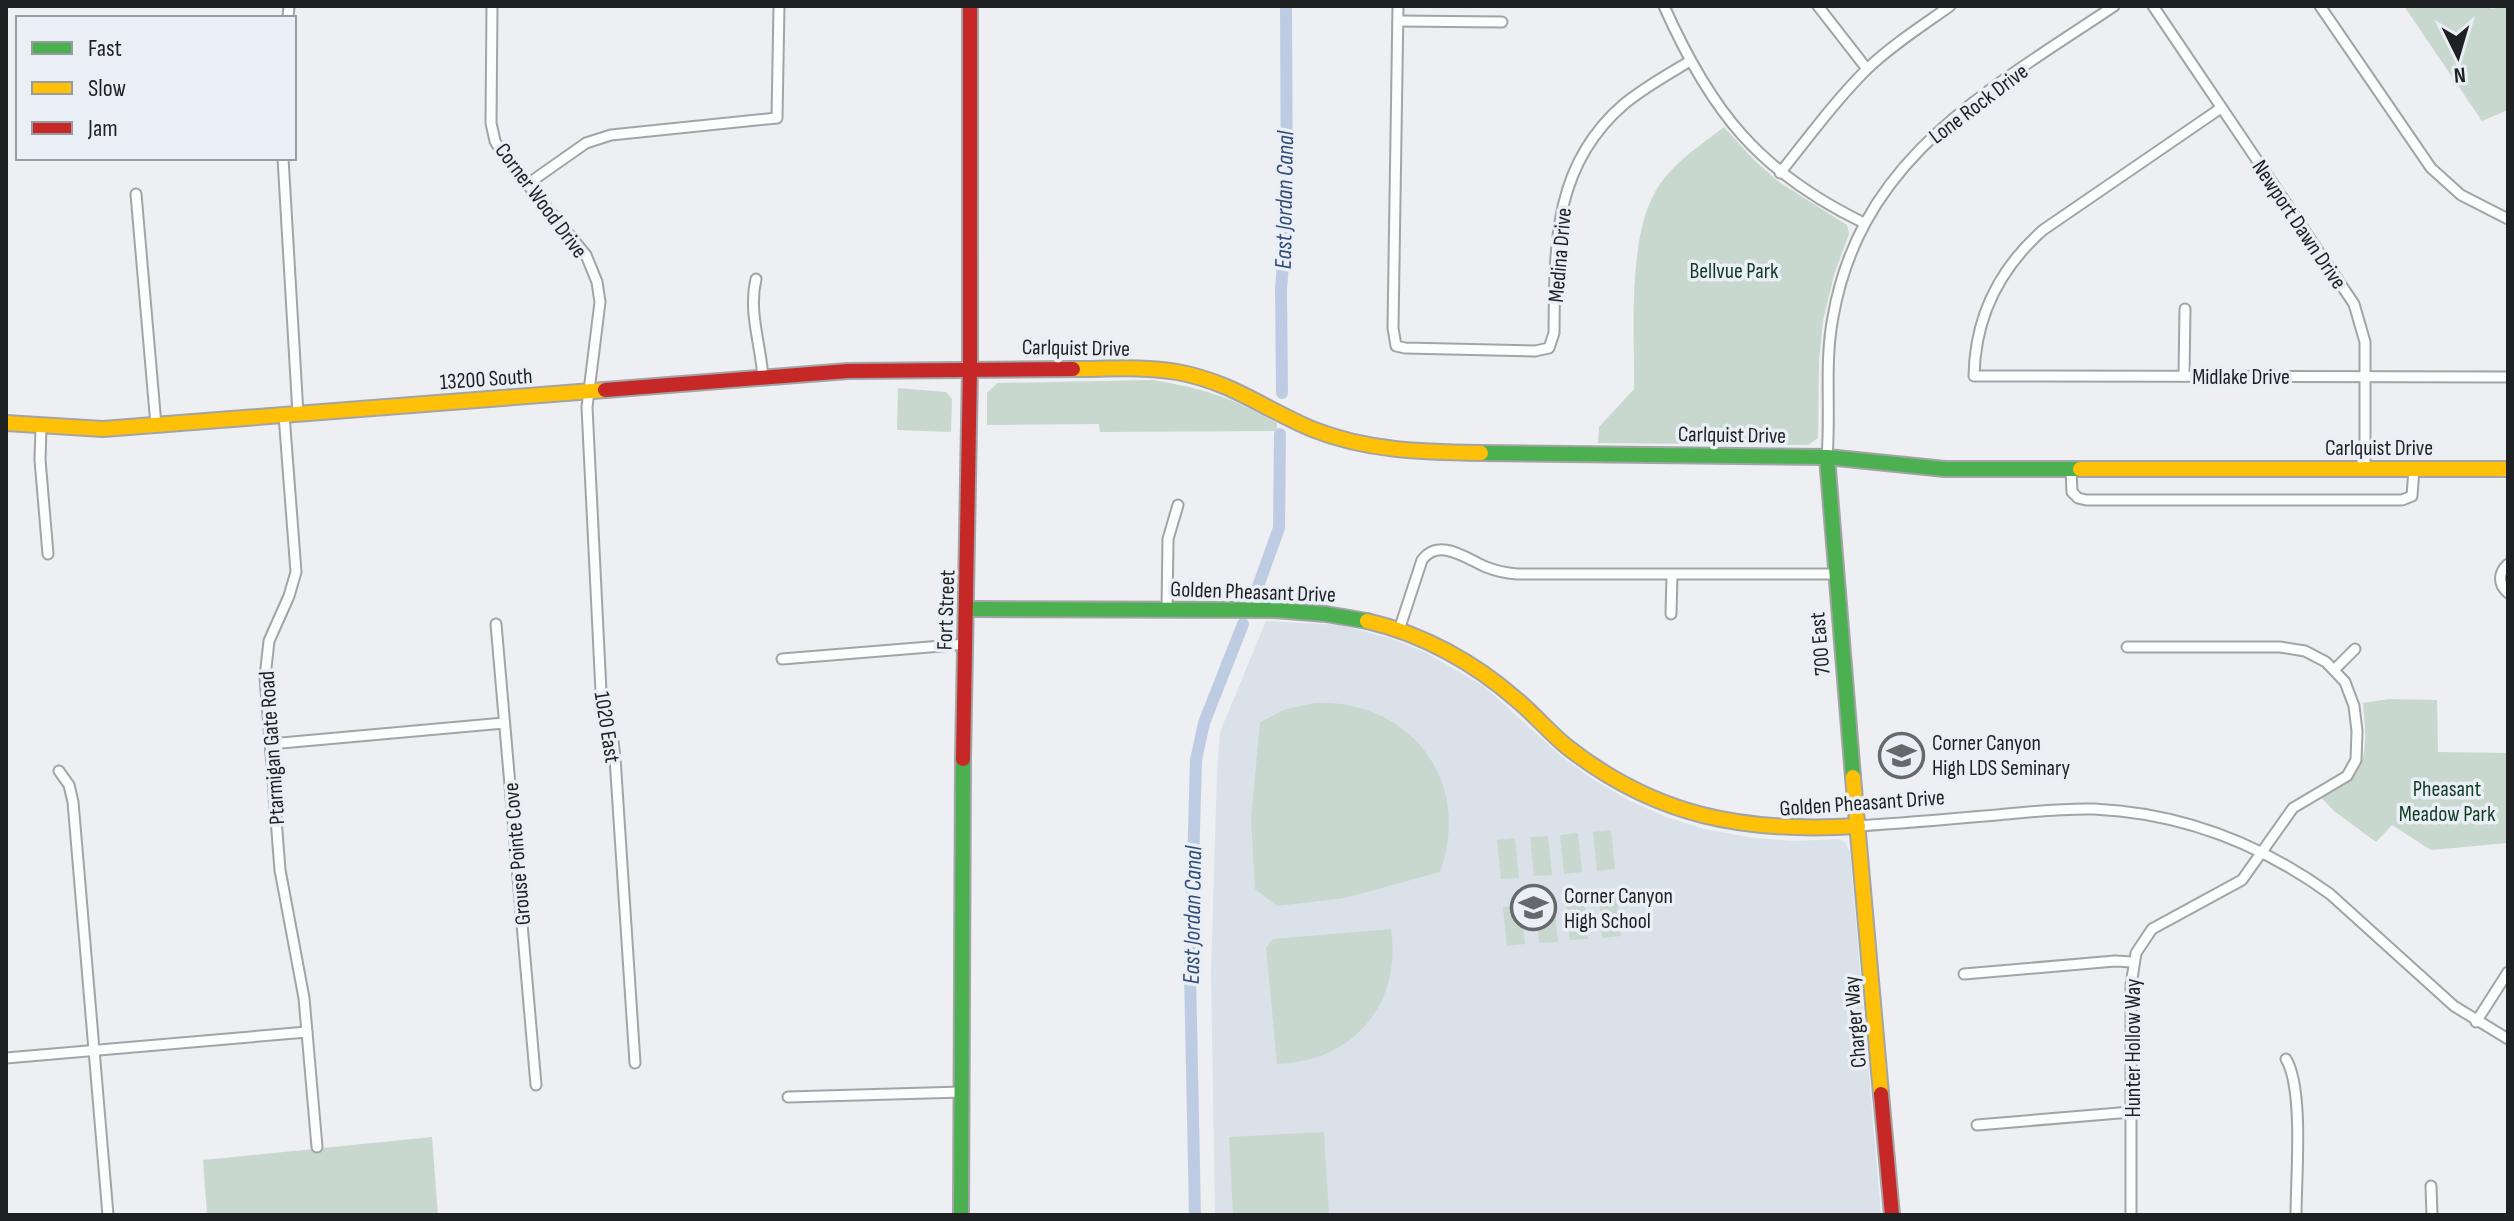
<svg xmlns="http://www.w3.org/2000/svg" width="2514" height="1221" font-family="'Sofia Sans Condensed',sans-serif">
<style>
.built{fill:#dbe1e9}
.green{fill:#c8d8cf}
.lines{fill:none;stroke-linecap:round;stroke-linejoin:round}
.canal{stroke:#becce3;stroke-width:12}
.street-casing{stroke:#a2a4a6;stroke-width:13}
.fast-casing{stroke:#a2a4a6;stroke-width:18}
.slow-casing{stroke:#a2a4a6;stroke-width:18}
.jam-casing{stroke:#a2a4a6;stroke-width:18}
.street{stroke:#fcfdfd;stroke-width:9}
.fast{stroke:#4caf50;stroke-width:14}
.slow{stroke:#ffc107;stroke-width:14}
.jam{stroke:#c62828;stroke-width:14}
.labels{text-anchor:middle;stroke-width:7;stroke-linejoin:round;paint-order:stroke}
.street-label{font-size:22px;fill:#1e2022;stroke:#eaeff5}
.park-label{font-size:22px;fill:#103c24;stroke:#eaeff5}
.poi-label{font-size:22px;fill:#1e2022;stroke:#eaeff5;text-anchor:start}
.water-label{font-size:24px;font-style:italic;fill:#334c78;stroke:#eaeff5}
</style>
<rect width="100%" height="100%" fill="#edeff2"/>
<polygon class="built" points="1266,621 1340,625 1389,638 1425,652 1485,687 1562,757 1591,778 1628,800 1666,817 1704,829 1753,838 1794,841 1839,839 1845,842 1850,852 1881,1215 1215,1215 1211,972 1217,773 1220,732"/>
<g class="green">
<polygon points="2404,6 2490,6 2491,9 2508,6 2508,110 2482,121"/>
<path d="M1724,127L1753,159L1779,182L1847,225L1849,234L1834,275L1823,321L1819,362L1818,438L1808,445L1598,443L1599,427L1634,389C1635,330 1626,233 1660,184C1676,161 1702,144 1724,127Z"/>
<path d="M1153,380C1205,389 1231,397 1277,423V431L1100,432L1099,424L987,425V393L997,383Z"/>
<polygon points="898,388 946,392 952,399 951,432 897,430"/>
<path d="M2389,699L2437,700L2438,752L2507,753L2508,843L2431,850L2392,825L2376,842L2334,811L2321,797C2371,776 2367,751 2363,703Z"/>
<path d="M1314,703C1410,699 1473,781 1440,872L1345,898L1277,906L1255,889L1251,819L1260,722L1286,709Z"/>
<polygon points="1611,830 1615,869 1597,871 1593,832"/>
<polygon points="1578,833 1582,872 1564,874 1560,835"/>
<polygon points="1548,836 1552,875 1534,876 1530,837"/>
<polygon points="1515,838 1519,878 1501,879 1497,840"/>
<polygon points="1617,897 1621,936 1602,938 1599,898"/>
<polygon points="1584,899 1588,939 1570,940 1566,901"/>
<polygon points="1554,902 1558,942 1539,943 1536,904"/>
<polygon points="1521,905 1525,944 1507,946 1503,907"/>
<path d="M1391,929C1402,1004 1353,1062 1277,1064L1266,947L1273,939Z"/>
<polygon points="1324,1132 1329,1215 1233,1215 1229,1137"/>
<polygon points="432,1137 438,1215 207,1215 203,1160"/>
</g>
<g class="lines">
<g class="canal">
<polyline points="1282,393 1281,289 1287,213 1286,6"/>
<polyline points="1256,592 1279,528 1280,434"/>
<polyline points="1195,1215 1190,972 1196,760 1204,723 1243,624"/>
</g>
<defs>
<g id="street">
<polyline points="492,6 491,123 495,141 503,155 586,255 597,282 600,302 587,407 602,712 613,741 615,758 635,1063"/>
<path d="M1398,6L1393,328L1396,346L1405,348L1535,351L1549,348L1554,333C1555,247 1552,167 1623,105C1643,88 1667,75 1690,61"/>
<path d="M1664,6C1711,112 1759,172 1864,223"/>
<polyline points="1818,6 1867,69"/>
<polyline points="2153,6 2354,304 2365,342 2365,469"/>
<polyline points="2320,6 2431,168 2461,195 2508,219"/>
<polyline points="288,18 289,6"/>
<polyline points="1398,21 1502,22"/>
<path d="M2221,108L2043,230C1999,269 1975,317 1974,376L2508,377"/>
<polyline points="283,158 298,414"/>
<path d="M1780,173C1808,138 1835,101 1867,69C1892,45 1922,26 1950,6"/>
<polyline points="529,183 586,143 611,135 777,118 779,6"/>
<polyline points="136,194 156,425"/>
<path d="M756,279C748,312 761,345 763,378"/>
<polyline points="2184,376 2185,309"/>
<polyline points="284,415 296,572 289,596 269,641 265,677 280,870 304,998 317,1147"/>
<polyline points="41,427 40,460 48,554"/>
<path d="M1827,457C1831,411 1824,364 1833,317C1861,156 1991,89 2114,6"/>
<polyline points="2071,469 2072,492 2078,498 2086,500 2402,500 2412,496 2414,469"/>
<path d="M2508,564C2498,573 2498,584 2508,593"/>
<polyline points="1167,610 1168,539 1178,505"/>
<polyline points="1671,614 1672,575"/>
<polyline points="496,624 536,1085"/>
<path d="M1399,630L1422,560C1439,537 1467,559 1486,567C1496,571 1506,573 1517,574H1835"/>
<polyline points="2127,647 2280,647 2305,651 2326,662 2345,682 2354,706 2357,731 2356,760 2347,776 2293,808 2242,880 2152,929 2136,953 2131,985 2131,1215"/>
<polyline points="782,659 966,644"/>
<polyline points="2335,669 2355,649"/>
<polyline points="270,744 504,723"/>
<polyline points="59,771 69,785 73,802 108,1215"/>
<path d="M1858,826C1904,823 1951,819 1997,815C2029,812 2062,808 2094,809C2181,813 2261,844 2330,894L2454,1006L2508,1039"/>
<polyline points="1964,974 2115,961 2133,962"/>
<polyline points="2476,1022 2508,972"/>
<polyline points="6,1058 307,1032"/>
<path d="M2286,1059C2304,1089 2296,1177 2296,1215"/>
<polyline points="788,1097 962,1092"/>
<polyline points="1977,1125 2131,1112"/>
<polyline points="2431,1186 2432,1215"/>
</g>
<g id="fast">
<polyline points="1481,453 1827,457 1945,469 2080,469"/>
<polyline points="1827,457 1853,777"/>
<polyline points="967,609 1275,610 1326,614 1367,621"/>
<polyline points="961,1215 963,759"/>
</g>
<g id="slow">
<path d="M1073,369C1107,369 1144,366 1177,372C1232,382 1264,409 1312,429C1367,451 1422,452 1481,453"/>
<polyline points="6,423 103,429 605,390"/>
<polyline points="2080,469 2508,469"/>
<path d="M1367,621C1423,634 1475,663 1517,700C1534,714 1549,732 1566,746C1656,817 1745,833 1858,826"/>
<polyline points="1853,777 1881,1094"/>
</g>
<g id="jam">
<polyline points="605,390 848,371 1073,369"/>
<polyline points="963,759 970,369 970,6"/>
<polyline points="1881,1094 1892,1215"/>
</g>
</defs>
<use href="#street" class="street-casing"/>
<use href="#fast" class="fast-casing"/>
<use href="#slow" class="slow-casing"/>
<use href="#jam" class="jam-casing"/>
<use href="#street" class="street"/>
<use href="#fast" class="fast"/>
<use href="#slow" class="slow"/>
<use href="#jam" class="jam"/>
</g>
<defs>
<symbol id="school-ring" viewBox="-11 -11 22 22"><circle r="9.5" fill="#eaeff5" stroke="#66686b" stroke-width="1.5"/><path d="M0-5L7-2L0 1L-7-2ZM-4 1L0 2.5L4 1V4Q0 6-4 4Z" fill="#66686b"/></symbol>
</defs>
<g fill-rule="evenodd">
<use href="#school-ring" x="1876" y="730" width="51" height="51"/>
<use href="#school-ring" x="1508" y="882" width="51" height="51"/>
</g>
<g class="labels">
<g class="street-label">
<text transform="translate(1978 103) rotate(-37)" y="8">Lone Rock Drive</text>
<text transform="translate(542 200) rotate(53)" y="8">Corner Wood Drive</text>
<text transform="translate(2300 224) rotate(56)" y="8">Newport Dawn Drive</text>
<text transform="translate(1559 255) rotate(-85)" y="8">Medina Drive</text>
<text transform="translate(1076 347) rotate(1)" y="8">Carlquist Drive</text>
<text x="2241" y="384">Midlake Drive</text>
<text transform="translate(486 378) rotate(-4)" y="8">13200 South</text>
<text transform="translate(1732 434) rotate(1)" y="8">Carlquist Drive</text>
<text x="2379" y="455">Carlquist Drive</text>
<text transform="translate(1253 591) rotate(2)" y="8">Golden Pheasant Drive</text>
<text transform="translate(945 610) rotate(-88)" y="8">Fort Street</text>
<text transform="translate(1819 644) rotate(-95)" y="8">700 East</text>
<text transform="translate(608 727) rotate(81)" y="8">1020 East</text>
<text transform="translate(271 748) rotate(-94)" y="8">Ptarmigan Gate Road</text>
<text transform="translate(1862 802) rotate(-4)" y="8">Golden Pheasant Drive</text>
<text transform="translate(516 854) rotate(-95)" y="8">Grouse Pointe Cove</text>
<text transform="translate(1854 1022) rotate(-95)" y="8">Charger Way</text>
<text transform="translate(2132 1048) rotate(-90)" y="8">Hunter Hollow Way</text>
</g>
<g class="park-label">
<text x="1734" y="278">Bellvue Park</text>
<text x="2447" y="796">Pheasant<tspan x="2447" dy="25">Meadow Park</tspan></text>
</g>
<g class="poi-label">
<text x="1932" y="750">Corner Canyon<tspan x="1932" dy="25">High LDS Seminary</tspan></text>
<text x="1564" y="903">Corner Canyon<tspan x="1564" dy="25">High School</tspan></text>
</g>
<g class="water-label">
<text transform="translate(1284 200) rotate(-89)" y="8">East Jordan Canal</text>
<text transform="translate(1192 915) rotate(-89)" y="8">East Jordan Canal</text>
</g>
</g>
<rect width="2514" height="1221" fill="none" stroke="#1e2022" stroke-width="16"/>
<rect x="16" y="16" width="280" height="144" fill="#eaeff5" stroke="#989ca1" stroke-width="2"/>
<rect x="32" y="42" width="40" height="12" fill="#4caf50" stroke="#989ca1" stroke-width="2"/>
<text x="88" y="56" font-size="24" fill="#1e2022">Fast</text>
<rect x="32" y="82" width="40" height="12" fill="#ffc107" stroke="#989ca1" stroke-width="2"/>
<text x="88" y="96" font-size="24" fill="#1e2022">Slow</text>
<rect x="32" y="122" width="40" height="12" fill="#c62828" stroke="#989ca1" stroke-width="2"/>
<text x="88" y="136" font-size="24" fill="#1e2022">Jam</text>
<g transform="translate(2458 56) rotate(175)" stroke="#eaeff5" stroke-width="6" paint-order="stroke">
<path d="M0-6L14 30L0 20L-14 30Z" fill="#1e2022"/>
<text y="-12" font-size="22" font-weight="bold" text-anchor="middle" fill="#1e2022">N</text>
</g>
</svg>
